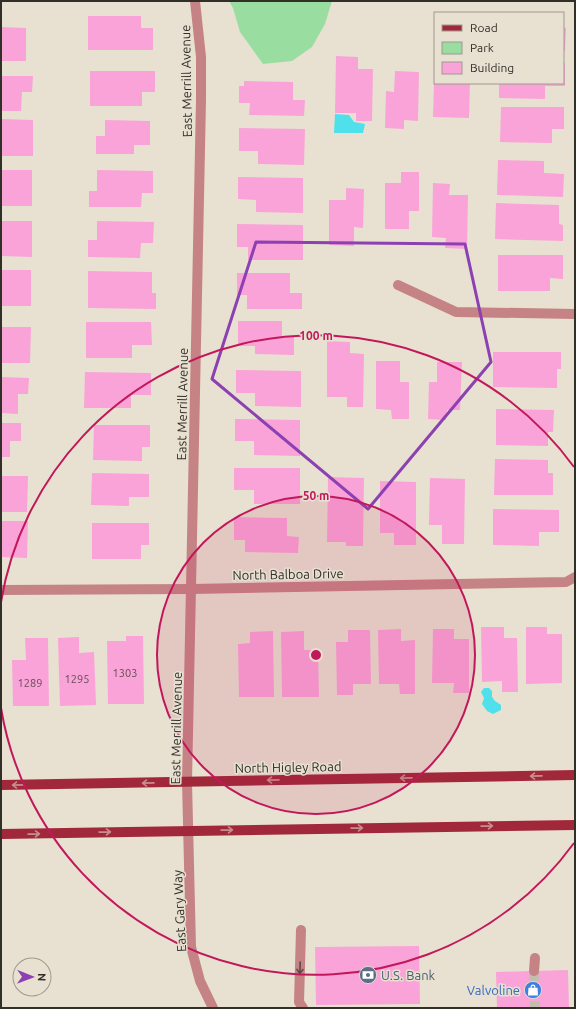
<svg xmlns="http://www.w3.org/2000/svg" width="576" height="1009" font-family="Ubuntu,sans-serif">
<style>
.green{fill:#9adda0}
.water{fill:#4fe0eb}
.building{fill:#faa3d8}
.lines{fill:none;stroke-linecap:round;stroke-linejoin:round}
.minor-tunnel{stroke:#c4bdaf;stroke-width:10;stroke-dasharray:10 5;stroke-linecap:butt}
.minor{stroke:#c58385;stroke-width:10}
.major{stroke:#a0283a;stroke-width:10}
.oneway{stroke:#c88e8d}
.oneway2{stroke:#5e4845}
.marked{fill:none;stroke:#8c41b2;stroke-width:3;stroke-linejoin:round}
.ring{fill:none;stroke:#c2185b;stroke-width:2}
.labels{text-anchor:middle;stroke-width:3;stroke-linejoin:round;paint-order:stroke}
.number-label{font-size:11px;fill:#644c55}
.street-label{font-size:13px;fill:#322f29;stroke:#e8e1d1}
.service-label{font-size:13px;fill:#4e5e75;stroke:#e8e1d1;text-anchor:start}
.shop-label{font-size:13px;fill:#366cbe;stroke:#e8e1d1;text-anchor:end}
.centre{fill:#c2185b;stroke:#e8e1d1;stroke-width:2}
.ring-label{font-size:12px;text-anchor:middle;font-weight:bold;fill:#c2185b;stroke:#e8e1d1;stroke-width:3;stroke-linejoin:round;paint-order:stroke}
</style>
<rect width="100%" height="100%" fill="#e8e1d1"/>
<polygon class="green" points="229,1 332,1 325,24 312,47 292,61 263,64 240,32 233,8"/>
<g class="water">
<polygon points="335,114 349,115 354,122 365,124 363,133 334,133"/>
<polygon points="484,688 489,688 492,691 492,697 495,701 501,705 501,710 493,714 487,711 482,704 484,698 481,692"/>
</g>
<g class="building">
<polygon points="88,16 141,16 141,28 153,28 153,50 88,50"/>
<polygon points="1,27 26,28 26,61 1,61"/>
<polygon points="563,27 566,28 565,51 563,51"/>
<polygon points="336,56 358,57 358,69 373,69 372,121 356,121 356,113 335,113"/>
<polygon points="563,63 565,63 565,86 545,86 545,99 499,98 499,83 563,83"/>
<polygon points="90,71 155,71 155,92 142,92 142,106 90,106"/>
<polygon points="395,71 419,72 418,121 404,120 404,129 385,128 386,91 394,92"/>
<polygon points="1,76 33,76 32,92 22,92 21,111 1,111"/>
<polygon points="244,81 293,82 293,100 305,100 304,116 249,115 250,103 239,103 239,86 244,86"/>
<polygon points="434,83 470,83 469,118 433,117"/>
<polygon points="501,107 564,107 564,129 552,129 552,143 500,142"/>
<polygon points="1,119 33,120 33,156 1,156"/>
<polygon points="105,120 150,121 150,145 134,145 134,154 96,154 96,136 105,136"/>
<polygon points="239,128 305,129 304,165 258,164 258,151 239,151"/>
<polygon points="498,160 544,161 544,173 564,174 563,197 497,195"/>
<rect x="1" y="170" width="31" height="36"/>
<polygon points="97,170 153,171 153,193 142,193 141,207 89,207 89,191 97,191"/>
<polygon points="401,172 419,172 419,211 409,211 409,229 385,229 385,183 401,183"/>
<polygon points="238,177 303,178 303,213 256,212 256,200 238,199"/>
<polygon points="433,183 450,184 449,195 468,195 467,249 445,248 446,238 432,237"/>
<polygon points="346,188 364,189 363,228 354,227 354,246 329,245 329,200 346,200"/>
<polygon points="496,203 559,205 559,224 563,225 563,241 495,239"/>
<polygon points="1,221 32,221 32,257 1,256"/>
<polygon points="97,221 154,222 153,243 141,243 140,258 88,257 88,240 97,240"/>
<polygon points="237,224 303,225 303,260 248,260 248,247 237,247"/>
<polygon points="498,255 563,255 563,279 550,278 550,291 498,291"/>
<rect x="1" y="270" width="30" height="36"/>
<polygon points="88,271 152,272 152,293 156,293 156,309 88,308"/>
<polygon points="237,273 290,273 290,293 302,293 302,309 247,309 247,295 237,295"/>
<polygon points="238,321 282,321 282,337 294,336 294,355 255,354 255,346 238,346"/>
<polygon points="86,322 151,322 152,345 132,345 132,358 86,358"/>
<polygon points="1,327 31,327 30,363 1,363"/>
<polygon points="327,341 350,342 350,353 364,354 363,407 347,407 347,397 327,397"/>
<polygon points="493,352 561,352 561,369 557,369 557,388 493,387"/>
<polygon points="376,361 400,361 400,382 409,382 409,419 392,419 391,410 376,409"/>
<polygon points="437,362 462,362 460,410 447,410 446,420 428,419 429,382 437,382"/>
<polygon points="236,370 301,371 301,407 255,406 255,393 236,393"/>
<polygon points="85,372 151,373 151,395 131,395 131,408 84,408"/>
<polygon points="1,377 29,378 28,394 18,394 18,414 1,413"/>
<polygon points="496,409 554,410 553,432 548,432 548,446 496,445"/>
<polygon points="235,419 300,420 300,456 254,455 254,441 235,441"/>
<polygon points="1,423 21,423 21,441 10,441 10,457 1,457"/>
<polygon points="94,425 150,425 150,447 142,447 142,461 93,460"/>
<polygon points="495,459 548,460 548,473 553,473 553,495 494,495"/>
<polygon points="234,468 300,468 300,504 254,504 254,490 234,490"/>
<polygon points="92,473 149,474 149,497 129,497 129,506 91,505"/>
<polygon points="1,476 28,476 27,512 1,512"/>
<polygon points="328,477 364,478 363,546 346,546 346,542 327,542"/>
<polygon points="430,478 465,479 464,544 442,544 442,525 429,525"/>
<polygon points="380,481 416,482 416,545 394,545 394,533 380,533"/>
<polygon points="493,509 559,510 559,532 539,532 539,546 493,545"/>
<polygon points="234,517 287,518 287,536 299,537 298,553 245,552 245,540 234,540"/>
<polygon points="1,521 28,521 27,558 1,557"/>
<polygon points="92,523 149,523 149,545 141,545 141,559 92,559"/>
<polygon points="481,627 504,627 504,638 517,638 518,692 502,692 502,681 482,682"/>
<polygon points="526,627 547,627 547,634 562,634 562,683 526,684"/>
<polygon points="401,629 401,641 415,640 415,694 400,694 399,684 379,684 378,630"/>
<polygon points="433,629 454,629 454,639 469,639 469,693 453,693 454,683 432,683"/>
<polygon points="348,630 370,630 371,684 353,684 353,695 337,695 336,642 348,642"/>
<polygon points="273,631 274,697 239,697 238,644 250,643 250,632"/>
<polygon points="304,631 304,650 318,650 319,697 282,697 281,632"/>
<polygon points="126,636 143,636 144,704 108,704 107,641 126,641"/>
<polygon points="79,637 79,653 94,652 96,705 60,706 58,638"/>
<polygon points="25,638 48,638 49,706 13,706 12,660 26,660"/>
<polygon points="419,946 420,1004 316,1005 315,947"/>
<polygon points="568,970 569,1008 497,1008 496,972"/>
</g>
<g class="lines">
<polyline class="minor-tunnel" points="534,971 535,1008"/>
<g class="minor">
<polyline points="195,1 201,57 201,100 187,782 191,947 200,981 213,1008"/>
<polyline points="398,285 456,312 575,314"/>
<polyline points="1,590 192,589 566,582 575,577"/>
<polyline points="301,930 299,1002 303,1008"/>
<polyline points="534,971 535,958"/>
</g>
<g class="major">
<polyline points="1,785 575,775"/>
<polyline points="1,834 575,825"/>
</g>
</g>
<defs><path id="oneway-shaft" d="M-6 0H5M1.5-3L5.5 0L1.5 3" fill="none" stroke-width="1.6" stroke-linecap="round" stroke-linejoin="round"/></defs>
<g class="oneway">
<use href="#oneway-shaft" transform="translate(536 776) rotate(179)"/>
<use href="#oneway-shaft" transform="translate(406 778) rotate(179)"/>
<use href="#oneway-shaft" transform="translate(273 780) rotate(179)"/>
<use href="#oneway-shaft" transform="translate(148 783) rotate(179)"/>
<use href="#oneway-shaft" transform="translate(18 785) rotate(179)"/>
<use href="#oneway-shaft" transform="translate(487 826) rotate(-1)"/>
<use href="#oneway-shaft" transform="translate(357 828) rotate(-1)"/>
<use href="#oneway-shaft" transform="translate(227 830) rotate(-1)"/>
<use href="#oneway-shaft" transform="translate(105 832) rotate(-1)"/>
<use href="#oneway-shaft" transform="translate(34 834) rotate(-1)"/>
</g>
<use class="oneway2" href="#oneway-shaft" transform="translate(300 968) rotate(92)"/>
<path class="marked" d="M256,242L465,244L491,362L368,509L212,379Z"/>
<circle cx="316" cy="655" r="159" fill="#c2185b" fill-opacity=".12"/>
<g class="ring">
<circle cx="316" cy="655" r="159"/>
<path d="M574 843A319 319 0 0 1 1 708M1 602A319 319 0 0 1 574 467"/>
</g>
<defs>
<symbol id="bank-disc" viewBox="-11 -11 22 22"><circle r="9.5" fill="#5c6f8a" stroke="#e8e1d1"/><path d="M-6-4H6V4H-6ZM0-2.3a2.3 2.3 0 1 0 0 4.6a2.3 2.3 0 1 0 0-4.6Z" fill="#fff"/></symbol>
<symbol id="shop-disc" viewBox="-11 -11 22 22"><circle r="9.5" fill="#3f7fe0" stroke="#e8e1d1"/><path d="M-5-2.5h2.3a2.7 3.5 0 0 1 5.4 0H5L5.5 6h-11ZM-1.5-2.5h3a1.5 2.3 0 0 0-3 0Z" fill="#fff"/></symbol>
</defs>
<g fill-rule="evenodd">
<use href="#bank-disc" x="358" y="965" width="20" height="20"/>
<use href="#shop-disc" x="523" y="980" width="20" height="20"/>
</g>
<g class="labels">
<g class="number-label">
<text x="125" y="677">1303</text>
<text x="77" y="683">1295</text>
<text x="30" y="687">1289</text>
</g>
<g class="street-label">
<text transform="translate(186 81) rotate(-91)" y="5">East Merrill Avenue</text>
<text transform="translate(182 404) rotate(-89)" y="5">East Merrill Avenue</text>
<text transform="translate(288 574) rotate(-1)" y="5">North Balboa Drive</text>
<text transform="translate(176 728) rotate(-89)" y="5">East Merrill Avenue</text>
<text transform="translate(288 767) rotate(-1)" y="5">North Higley Road</text>
<text transform="translate(179 911) rotate(-93)" y="5">East Gary Way</text>
</g>
<g class="service-label">
<text x="381" y="980">U.S. Bank</text>
</g>
<g class="shop-label">
<text x="520" y="995">Valvoline</text>
</g>
</g>
<circle cx="316" cy="655" r="6" class="centre"/>
<g class="ring-label">
<text x="316" y="340">100 m</text>
<text x="316" y="500">50 m</text>
</g>
<rect width="576" height="1009" fill="none" stroke="#322f29" stroke-width="4"/>
<rect x="434" y="12" width="130" height="72" fill="#e8e1d1" stroke="#9f9a8e"/>
<rect x="442" y="25" width="20" height="6" fill="#a0283a" stroke="#9f9a8e"/>
<text x="470" y="32" font-size="12" fill="#322f29">Road</text>
<rect x="442" y="42" width="20" height="12" fill="#9adda0" stroke="#9f9a8e"/>
<text x="470" y="52" font-size="12" fill="#322f29">Park</text>
<rect x="442" y="62" width="20" height="12" fill="#faa3d8" stroke="#9f9a8e"/>
<text x="470" y="72" font-size="12" fill="#322f29">Building</text>
<g transform="translate(32 977) rotate(91)"><circle r="19" fill="#e8e1d1" stroke="#9f9a8e"/>
<path d="M0-3L7 15L0 10L-7 15Z" fill="#8c41b2"/>
<text y="-6" font-size="11" font-weight="bold" text-anchor="middle" fill="#322f29">N</text>
</g>
</svg>
